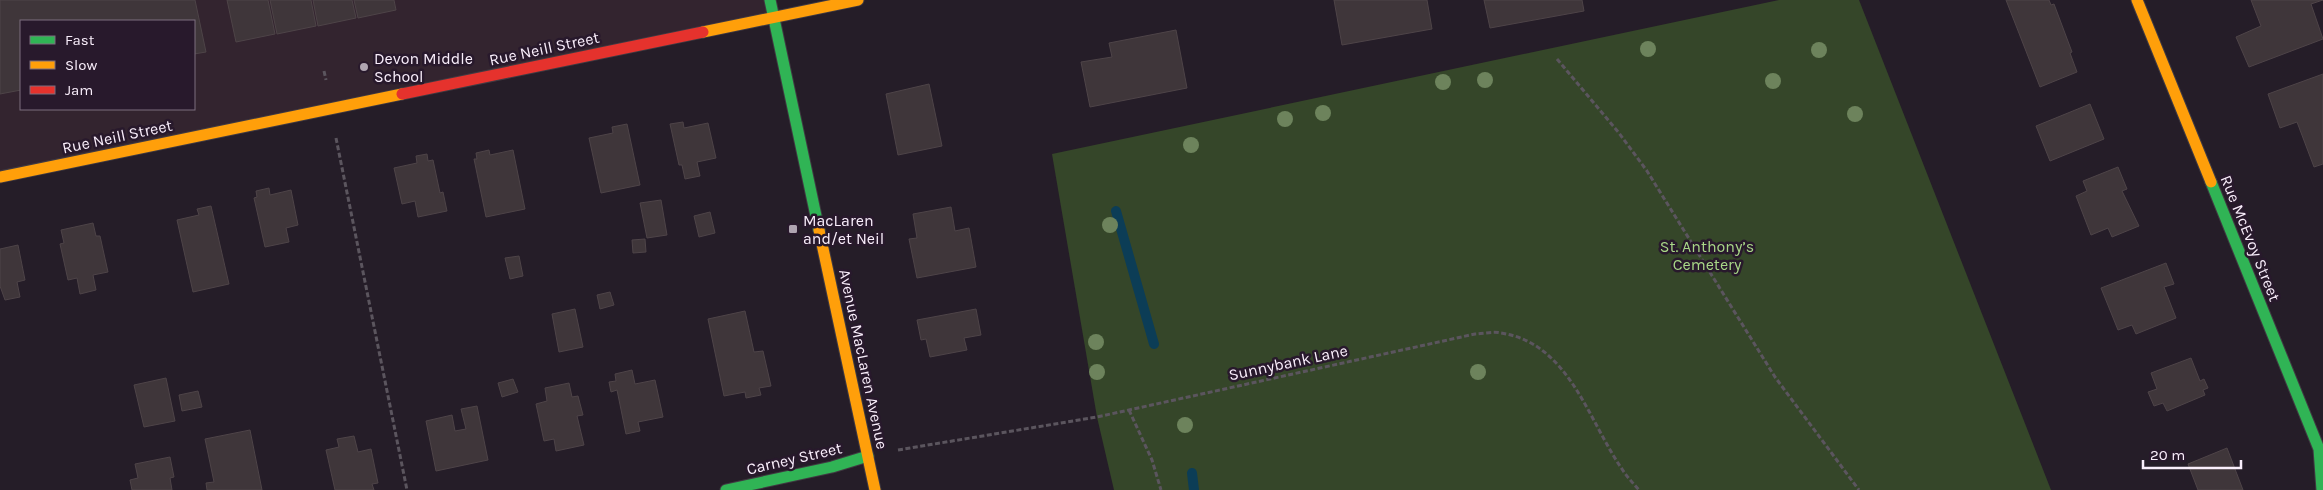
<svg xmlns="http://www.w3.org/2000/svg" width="2323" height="490" font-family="Karla,sans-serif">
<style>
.education{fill:#33242f;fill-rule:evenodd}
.green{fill:#354629}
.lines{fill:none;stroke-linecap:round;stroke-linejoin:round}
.stream{stroke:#0c3d56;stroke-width:10}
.building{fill:#3f363a;stroke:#4e4448}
.fast-casing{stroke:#403a42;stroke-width:13}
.slow-casing{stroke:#403a42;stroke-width:13}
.jam-casing{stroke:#403a42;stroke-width:13}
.path{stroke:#5b555e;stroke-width:3;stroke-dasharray:5 2.5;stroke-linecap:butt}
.fast{stroke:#30b455;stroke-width:11}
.slow{stroke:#ff9f0a;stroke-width:11}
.jam{stroke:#e5322d;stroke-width:11}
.tree{fill:#6d835c}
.poi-dot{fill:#afa5b1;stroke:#28192c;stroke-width:2}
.labels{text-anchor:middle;stroke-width:5;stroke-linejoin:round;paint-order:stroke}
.street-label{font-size:16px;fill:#f9eefb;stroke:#28192c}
.poi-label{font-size:16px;fill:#f9eefb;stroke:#28192c;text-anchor:start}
.park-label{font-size:16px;fill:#a8d787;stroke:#28192c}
</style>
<rect width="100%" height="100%" fill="#251d28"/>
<path class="education" d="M0,0H770L774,17L0,177ZM21,21H194V109H21Z"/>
<polygon class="green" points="1779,0 1859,0 2051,490 1114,490 1097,417 1052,154"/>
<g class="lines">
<g class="stream">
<polyline points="1116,211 1154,344"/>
<polyline points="1192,473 1194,490"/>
</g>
</g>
<g class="building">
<polygon points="0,0 195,0 206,52 194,54 194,21 21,21 21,90 0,94"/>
<polygon points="227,0 268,0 275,34 236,42"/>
<polygon points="270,0 311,0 316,26 277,34"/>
<polygon points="313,0 352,0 356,18 318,26"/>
<polygon points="354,0 394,0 396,10 358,18"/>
<polygon points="1334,0 1427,0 1432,29 1342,45"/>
<polygon points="1484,0 1582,0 1584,11 1490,28"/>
<polygon points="2006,0 2049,0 2051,5 2054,4 2072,52 2070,53 2077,72 2040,87"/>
<polygon points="2251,0 2323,0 2311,4 2323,39 2249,67 2236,37 2261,26"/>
<polygon points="1176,30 1187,88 1090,107 1081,62 1112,57 1109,43"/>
<polygon points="2323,74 2323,164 2314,167 2297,122 2280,128 2268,94"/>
<polygon points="929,84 942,146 898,155 886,94"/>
<polygon points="2090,104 2104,139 2050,161 2036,126"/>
<polygon points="683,122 684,128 708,123 716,158 697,162 700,176 685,179 682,165 679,165 670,124"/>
<polygon points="627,124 640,185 601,193 589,138 613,133 612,127"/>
<polygon points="489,150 490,155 513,150 525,209 486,217 474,159 477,159 476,153"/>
<polygon points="427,154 428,161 433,160 440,193 443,192 447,211 418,217 415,201 402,204 394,168 417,163 416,156"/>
<polygon points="2118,167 2127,189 2122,191 2139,226 2112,237 2108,228 2091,235 2076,196 2087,191 2083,181"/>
<polygon points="269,188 270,195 291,190 298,225 286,228 289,242 265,247 254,198 257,197 256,191"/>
<polygon points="661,200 667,235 647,238 640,203"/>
<polygon points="211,206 229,284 193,292 177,220 199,215 197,209"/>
<polygon points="951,207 955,231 969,228 976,267 917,278 909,239 917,238 913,214"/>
<polygon points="710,212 715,233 699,237 694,216"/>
<polygon points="93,223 96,236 100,236 108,272 93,275 96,290 80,294 77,278 68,280 60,244 64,243 61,230"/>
<polygon points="645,239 646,252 633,253 632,240"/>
<polygon points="18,245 25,280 17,282 20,297 5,300 0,286 0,249"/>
<polygon points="519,256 523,276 510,279 505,258"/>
<polygon points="2166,263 2174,284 2164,287 2176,318 2136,334 2132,325 2118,330 2101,288"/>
<polygon points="610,292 614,305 600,309 597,295"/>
<polygon points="575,309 583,347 559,352 552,314"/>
<polygon points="976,309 981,335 964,338 967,350 930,357 926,339 921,340 917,320"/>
<polygon points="745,311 754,352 763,351 771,386 759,388 761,395 746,398 745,392 724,396 708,319"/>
<polygon points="2191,358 2200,381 2204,379 2208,388 2203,390 2205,395 2167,411 2163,403 2154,406 2148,392 2157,389 2151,373"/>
<polygon points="632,370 635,384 655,380 663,417 638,422 640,431 626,434 617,390 611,392 609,382 616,381 615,374"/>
<polygon points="166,378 175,421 144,427 134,385"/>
<polygon points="513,379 518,392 502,397 498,383"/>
<polygon points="569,383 572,397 578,396 583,415 577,416 584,445 556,451 554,439 544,441 536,404 547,401 545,388"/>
<polygon points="198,391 202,407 182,411 179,395"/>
<polygon points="477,406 488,460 436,471 426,421 452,415 455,431 466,429 461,409"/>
<polygon points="250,430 262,490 207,490 206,483 214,482 205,439"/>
<polygon points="354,436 358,452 371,449 378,483 372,484 374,490 335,490 326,450 339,447 337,439"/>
<polygon points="2227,448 2243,490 2198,490 2188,464"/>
<polygon points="170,457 174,477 170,478 172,490 132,490 130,480 138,478 135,464"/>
</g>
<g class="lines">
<defs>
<g id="fast">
<polyline points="770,0 819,230"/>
<polyline points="2211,182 2319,449 2322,490"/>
<polyline points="726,490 832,467 868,456"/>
</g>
<g id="slow">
<polyline points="2137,0 2211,182"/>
<polyline points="703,32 858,0"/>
<polyline points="0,177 402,94"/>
<polyline points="819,230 875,490"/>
</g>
<polyline id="jam" points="402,94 703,32"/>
</defs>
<use href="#fast" class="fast-casing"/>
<use href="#slow" class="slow-casing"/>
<use href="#jam" class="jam-casing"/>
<g class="path">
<polyline points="1557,59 1619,133 1647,171 1775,377 1859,490"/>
<polyline points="324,71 326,80"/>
<polyline points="336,138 407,490"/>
<polyline points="1129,410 1152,460 1161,490"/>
<path d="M898,450L1097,417L1475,334C1483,334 1493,331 1501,333C1569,343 1588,420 1622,469C1627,477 1633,483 1639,490"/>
</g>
<use href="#fast" class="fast"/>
<use href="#slow" class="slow"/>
<use href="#jam" class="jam"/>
</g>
<g class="tree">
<circle cx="1648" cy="49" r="8"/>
<circle cx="1819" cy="50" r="8"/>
<circle cx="1485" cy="80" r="8"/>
<circle cx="1773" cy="81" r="8"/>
<circle cx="1443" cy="82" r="8"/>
<circle cx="1323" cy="113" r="8"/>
<circle cx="1855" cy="114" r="8"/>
<circle cx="1285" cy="119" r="8"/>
<circle cx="1191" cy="145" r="8"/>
<circle cx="1110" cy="225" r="8"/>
<circle cx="1096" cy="342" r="8"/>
<circle cx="1097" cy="372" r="8"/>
<circle cx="1478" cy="372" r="8"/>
<circle cx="1185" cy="425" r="8"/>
</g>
<g class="poi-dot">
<circle cx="364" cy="67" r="5"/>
<rect x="788" y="224" width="10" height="10" rx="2.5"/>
</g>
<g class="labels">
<g class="street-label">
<text transform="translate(544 48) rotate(-12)" y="6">Rue Neill Street</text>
<text transform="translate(117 136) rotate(-12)" y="6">Rue Neill Street</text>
<text transform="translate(2251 238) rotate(68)" y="6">Rue McEvoy Street</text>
<text transform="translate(864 359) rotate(78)" y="6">Avenue MacLaren Avenue</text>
<text transform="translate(1288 362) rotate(-12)" y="6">Sunnybank Lane</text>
<text transform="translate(794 458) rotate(-13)" y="6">Carney Street</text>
</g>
<g class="poi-label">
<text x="374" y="64">Devon Middle<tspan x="374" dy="18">School</tspan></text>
<text x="803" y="226">MacLaren<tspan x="803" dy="18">and/et Neil</tspan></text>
</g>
<g class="park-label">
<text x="1707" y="252">St. Anthony’s<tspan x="1707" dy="18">Cemetery</tspan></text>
</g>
</g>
<rect x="20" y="20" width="175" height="90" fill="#28192c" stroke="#7c6e7f"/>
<rect x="30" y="36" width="25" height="8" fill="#30b455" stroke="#7c6e7f"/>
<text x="65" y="45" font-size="15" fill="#f9eefb">Fast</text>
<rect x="30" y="61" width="25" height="8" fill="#ff9f0a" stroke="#7c6e7f"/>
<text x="65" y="70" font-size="15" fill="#f9eefb">Slow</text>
<rect x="30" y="86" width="25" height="8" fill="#e5322d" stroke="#7c6e7f"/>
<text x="65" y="95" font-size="15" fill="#f9eefb">Jam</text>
<path d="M2143 460v8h98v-8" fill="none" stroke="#f9eefb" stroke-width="2.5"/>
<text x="2150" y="460" font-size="15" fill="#f9eefb" stroke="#28192c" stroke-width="4" paint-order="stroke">20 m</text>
</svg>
